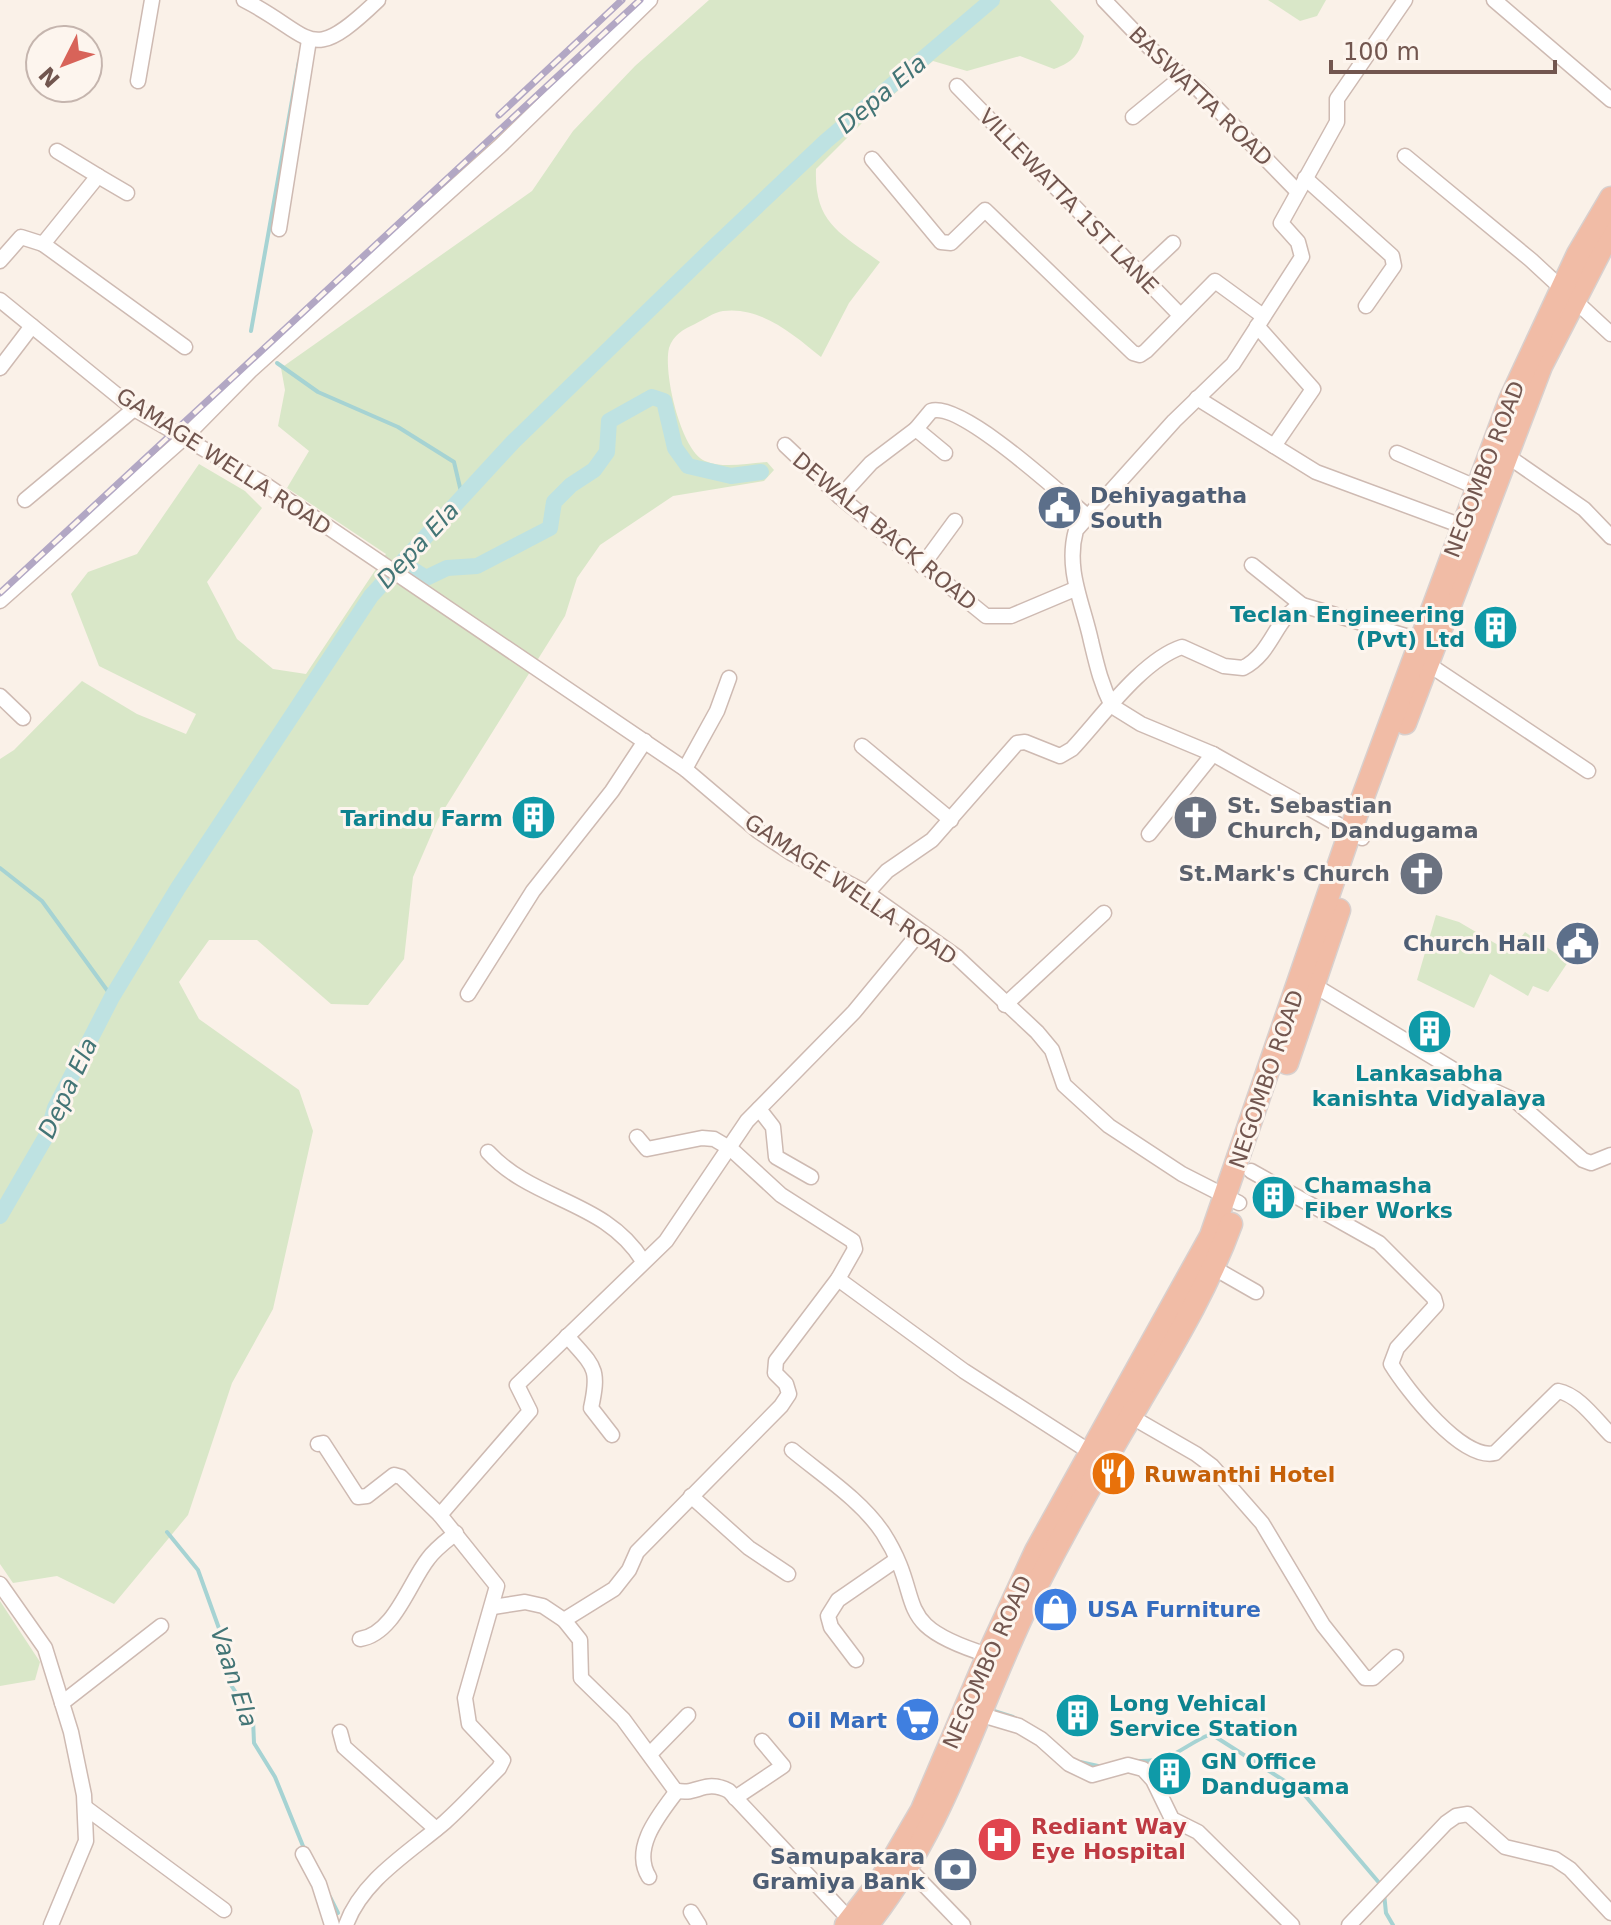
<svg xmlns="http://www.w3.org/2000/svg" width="1611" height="1925" font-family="'DejaVu Sans',sans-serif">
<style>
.green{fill:#d9e7c8}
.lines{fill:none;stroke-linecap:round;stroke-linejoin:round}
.stream{stroke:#a6d3d3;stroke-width:4}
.canal{stroke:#bee2e2;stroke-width:16}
.minor-casing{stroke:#cebab2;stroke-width:17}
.trunk-casing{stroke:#d8d0ce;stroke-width:25}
.minor{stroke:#fff;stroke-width:14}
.trunk{stroke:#f1bca6;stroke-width:22}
.rail-casing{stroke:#b2a7c4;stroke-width:7}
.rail{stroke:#fdf5ee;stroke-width:4;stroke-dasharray:12;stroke-linecap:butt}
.labels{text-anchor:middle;stroke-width:6;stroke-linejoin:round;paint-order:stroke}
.street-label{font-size:22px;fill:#72564f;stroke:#fdf5ee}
.service-label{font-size:22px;font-weight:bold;fill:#4e5e75;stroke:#fdf5ee;text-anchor:end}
.culture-label{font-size:22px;font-weight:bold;fill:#0d838f;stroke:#fdf5ee;text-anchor:start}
.worship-label{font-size:22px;font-weight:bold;fill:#5b616d;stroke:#fdf5ee;text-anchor:start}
.food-label{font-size:22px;font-weight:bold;fill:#c56008;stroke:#fdf5ee;text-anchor:start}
.shop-label{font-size:22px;font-weight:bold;fill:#366cbe;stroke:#fdf5ee;text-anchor:start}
.health-label{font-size:22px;font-weight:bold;fill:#be3a42;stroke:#fdf5ee;text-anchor:start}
.water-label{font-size:24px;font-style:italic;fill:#437576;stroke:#fdf5ee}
</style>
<rect width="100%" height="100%" fill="#faf1e8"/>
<g class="green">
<path d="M709,0H1050L1084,36C1079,55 1073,62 1054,69L1020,56L967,71L933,61L873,112L816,169C814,223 840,233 880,262L849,303L821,357C794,335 761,306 723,311C714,312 703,320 695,324C684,329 673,335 669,348C663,373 681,451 705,461C724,469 748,463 767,462L774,470L764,481L673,496L600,545L577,578L565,616L438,819L413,877L404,959L368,1005L331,1004L257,940H209L179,982L199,1019L299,1090L313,1131L273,1309L232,1383L188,1515L114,1604L57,1576L13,1583L0,1564V759L14,750L82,681L137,714L186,734L196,714L99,666L71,594L88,572L137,554L199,464L245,491L262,508L207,582L237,639L273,669L306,674L386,554L287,488L309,451L278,426L285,390L281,368L532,191L573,131L635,66Z"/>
<polygon points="1268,0 1326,0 1317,16 1300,21"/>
<polygon points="1436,915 1459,922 1510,952 1525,932 1568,962 1548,992 1533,986 1528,996 1490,974 1474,1008 1417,980"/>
<polygon points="0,1601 40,1662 35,1680 0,1686"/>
</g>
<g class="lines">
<g class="stream">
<polyline points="251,331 299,61"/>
<polyline points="277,363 318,392 398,427 454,462 462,496"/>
<polyline points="0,868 42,901 112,997"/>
<polyline points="167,1532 198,1570 230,1659 231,1685 253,1719 254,1743 275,1777 305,1851"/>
<polyline points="991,1710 1013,1717"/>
<path d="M1138,1761C1175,1762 1181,1746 1211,1734L1302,1792L1381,1885"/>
<polyline points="1080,1762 1098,1766"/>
<polyline points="1384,1893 1386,1913 1393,1925"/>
<polyline points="330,1897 338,1913"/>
</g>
<g class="canal">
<polyline points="404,564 426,578 447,568 477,566 550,528 554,502 571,485 594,470 607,452 609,421 652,397 664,401 675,448 688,466 731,476 761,472"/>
<polyline points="0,1216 48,1133 55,1108 112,997 178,888 371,596 513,442 715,246 826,141 992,0"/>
</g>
<defs>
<g id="minor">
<path d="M244,0C315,36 307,68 378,0"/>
<polyline points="1104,0 1151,49 1199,90 1297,191"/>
<polyline points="1494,0 1611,100"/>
<polyline points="138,81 152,0"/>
<polyline points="957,86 1180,315"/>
<polyline points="1133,117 1183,76"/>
<polyline points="1405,156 1531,260 1611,334"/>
<polyline points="872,159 941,242 951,243 985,210 1133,353 1140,355 1146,351 1215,281 1263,316"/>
<polyline points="98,176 127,193"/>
<polyline points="1305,178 1392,256 1394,266 1366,306"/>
<polyline points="279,229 309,40"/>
<polyline points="43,244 185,347"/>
<polyline points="0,261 21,237 43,244 98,176 57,151"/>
<polyline points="1140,274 1173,243"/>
<polyline points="0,300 134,409 263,483 685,769 758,831 791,853 867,893 957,957 1037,1032 1052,1050 1064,1085 1109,1126 1182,1174 1239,1203"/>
<polyline points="1257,326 1313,389 1274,446"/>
<polyline points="0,368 32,326"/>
<polyline points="1197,398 1316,472 1462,526"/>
<path d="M916,429L931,411C961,401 1060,493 1087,516"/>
<polyline points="785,445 840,497 986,616 1011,616 1075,589"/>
<polyline points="1397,453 1478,488"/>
<polyline points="1506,455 1584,509 1611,537"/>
<polyline points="840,497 871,463 916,429 945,453"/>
<polyline points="25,500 134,409"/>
<polyline points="1252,565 1302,605"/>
<polyline points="922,566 955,521"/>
<polyline points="0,601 185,437 250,371 500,146 650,0"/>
<polyline points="1428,664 1588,771"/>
<polyline points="0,696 23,718"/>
<path d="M1112,706C1101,684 1097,666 1091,641C1083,603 1065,570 1076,530L1174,421L1233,364L1302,257L1298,242L1281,223L1337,122V99L1405,0"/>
<polyline points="1112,706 1141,724 1213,754 1362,838"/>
<polyline points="862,746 951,820"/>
<polyline points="685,769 717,711 729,678"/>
<polyline points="1149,834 1213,754"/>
<path d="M867,893L887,871L932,840L1017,743L1025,742L1060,756L1072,749C1101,718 1142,660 1182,647L1224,666L1243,668C1274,652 1275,616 1302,605L1419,640"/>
<polyline points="1307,981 1474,1082 1516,1101 1583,1160 1591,1163 1611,1155"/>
<polyline points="468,994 533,891 612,791 645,741"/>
<polyline points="1005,1005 1104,913"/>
<polyline points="759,1109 773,1127 776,1157 811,1177"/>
<path d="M488,1152C534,1202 605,1200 643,1261"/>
<path d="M1251,1171L1379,1243L1434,1298L1436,1305L1397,1348L1391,1364C1407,1390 1462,1461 1495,1453L1558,1391C1579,1395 1596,1420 1611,1435"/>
<polyline points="1214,1268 1256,1292"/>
<polyline points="838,1279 964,1371 1090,1452"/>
<path d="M567,1336C594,1367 600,1367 591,1408L612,1435"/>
<polyline points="1130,1416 1196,1454 1212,1466 1262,1523 1323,1625 1365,1678 1373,1678 1396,1657"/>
<polyline points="318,1444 323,1443 358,1497 367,1496 394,1475 401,1477 440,1515"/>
<path d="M792,1450C822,1475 861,1500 883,1533C928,1603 886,1623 988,1655"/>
<polyline points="691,1496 749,1548 788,1574"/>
<polyline points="0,1584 45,1648 71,1732 84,1795 86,1841 51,1925"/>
<path d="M493,1607L525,1602L543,1606L564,1620L580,1640L581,1678L623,1719L675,1790C696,1797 704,1778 729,1791L850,1920"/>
<polyline points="564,1620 614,1589 629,1570 637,1552 781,1406 789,1394 786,1384 775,1373 776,1361 838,1279 855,1249 853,1241 781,1195 731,1149 714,1139 702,1138 647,1149 637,1137"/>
<path d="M360,1639C394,1634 409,1583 428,1559C435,1549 446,1541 456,1533"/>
<polyline points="856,1660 831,1627 828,1616 838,1600 896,1560"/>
<polyline points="62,1703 161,1626"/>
<polyline points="982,1715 1019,1726 1041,1739 1069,1764 1092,1775 1128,1765 1143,1769 1153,1780 1172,1819 1198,1832 1292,1925"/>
<polyline points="340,1732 344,1747 436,1829"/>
<polyline points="650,1754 688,1715"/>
<polyline points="735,1798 783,1766 762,1741"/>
<polyline points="86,1808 224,1910"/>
<polyline points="303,1854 319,1884 332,1925"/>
<polyline points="909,1869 963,1925"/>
<path d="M649,1877C631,1848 659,1815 677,1791"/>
<polyline points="691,1912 699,1925"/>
<path d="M346,1925C362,1880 410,1852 445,1822C464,1805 481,1786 499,1768L503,1760L469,1724L465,1698L497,1586L440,1515L530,1411L517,1385L666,1241L747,1121L854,1012L920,932"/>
<polyline points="1349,1925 1446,1823 1456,1816 1468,1814 1505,1847 1555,1859 1570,1869 1611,1913"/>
</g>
<g id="trunk">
<polyline points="1405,723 1541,366 1611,230"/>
<polyline points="1287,1063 1339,910"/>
<polyline points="846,1925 881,1880 922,1810 988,1655 1036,1551 1211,1236 1350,832 1510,400 1578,254 1611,198"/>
<path d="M867,1925C950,1821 978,1701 1037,1585C1069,1523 1104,1461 1140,1401C1174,1343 1208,1287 1231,1224"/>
</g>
</defs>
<use href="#minor" class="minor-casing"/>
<use href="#trunk" class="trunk-casing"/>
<use href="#minor" class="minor"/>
<use href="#trunk" class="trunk"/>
<defs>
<g id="rail">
<polyline points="499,115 622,0"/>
<polyline points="0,593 640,0"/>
</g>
</defs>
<use href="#rail" class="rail-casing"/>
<use href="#rail" class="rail"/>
</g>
<defs>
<symbol id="civic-disc" viewBox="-11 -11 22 22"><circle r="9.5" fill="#5c6f8a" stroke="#fdf5ee"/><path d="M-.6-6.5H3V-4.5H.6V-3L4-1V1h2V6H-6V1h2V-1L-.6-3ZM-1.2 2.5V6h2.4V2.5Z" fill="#fff"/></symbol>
<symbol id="building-disc" viewBox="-11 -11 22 22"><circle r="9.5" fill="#0f9aa8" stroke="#fdf5ee"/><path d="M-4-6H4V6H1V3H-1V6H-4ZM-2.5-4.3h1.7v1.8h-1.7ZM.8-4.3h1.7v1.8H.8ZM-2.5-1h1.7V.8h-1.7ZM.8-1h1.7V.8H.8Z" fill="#fff"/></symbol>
<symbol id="church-disc" viewBox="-11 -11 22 22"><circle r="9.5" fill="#6b7280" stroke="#fdf5ee"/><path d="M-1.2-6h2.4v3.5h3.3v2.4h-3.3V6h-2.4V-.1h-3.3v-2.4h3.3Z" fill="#fff"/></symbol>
<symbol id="restaurant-disc" viewBox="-11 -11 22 22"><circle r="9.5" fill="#e8710a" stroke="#fdf5ee"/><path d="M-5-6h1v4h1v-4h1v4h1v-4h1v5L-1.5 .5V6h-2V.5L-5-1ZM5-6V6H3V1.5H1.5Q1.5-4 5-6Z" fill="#fff"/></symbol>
<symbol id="shop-disc" viewBox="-11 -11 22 22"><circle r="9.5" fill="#3f7fe0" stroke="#fdf5ee"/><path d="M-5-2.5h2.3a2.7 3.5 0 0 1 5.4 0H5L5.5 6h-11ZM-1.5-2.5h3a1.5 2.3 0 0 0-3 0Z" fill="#fff"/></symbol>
<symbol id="supermarket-disc" viewBox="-11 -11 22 22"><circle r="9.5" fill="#3f7fe0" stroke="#fdf5ee"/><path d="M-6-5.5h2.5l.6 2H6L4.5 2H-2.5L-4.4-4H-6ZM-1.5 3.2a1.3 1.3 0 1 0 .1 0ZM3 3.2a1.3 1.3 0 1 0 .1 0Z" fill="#fff"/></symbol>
<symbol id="hospital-disc" viewBox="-11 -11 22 22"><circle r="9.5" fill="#e0444e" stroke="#fdf5ee"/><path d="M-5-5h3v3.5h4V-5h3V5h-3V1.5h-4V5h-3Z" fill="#fff"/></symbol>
<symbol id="bank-disc" viewBox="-11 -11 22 22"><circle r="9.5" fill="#5c6f8a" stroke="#fdf5ee"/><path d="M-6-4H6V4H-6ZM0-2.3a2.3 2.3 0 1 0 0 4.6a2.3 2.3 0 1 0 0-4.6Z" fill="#fff"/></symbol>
</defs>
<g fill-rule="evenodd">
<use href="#civic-disc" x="1034" y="482" width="51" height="51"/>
<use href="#building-disc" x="1470" y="602" width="51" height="51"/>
<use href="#building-disc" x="508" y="792" width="51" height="51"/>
<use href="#church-disc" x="1170" y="792" width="51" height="51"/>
<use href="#church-disc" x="1396" y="848" width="51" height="51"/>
<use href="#civic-disc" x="1552" y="918" width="51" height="51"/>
<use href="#building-disc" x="1404" y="1006" width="51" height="51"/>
<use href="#building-disc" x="1248" y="1172" width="51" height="51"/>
<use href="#restaurant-disc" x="1088" y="1448" width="51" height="51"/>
<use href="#shop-disc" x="1030" y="1584" width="51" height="51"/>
<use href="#building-disc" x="1052" y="1690" width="51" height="51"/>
<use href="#supermarket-disc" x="892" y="1694" width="51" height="51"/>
<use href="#building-disc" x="1144" y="1748" width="51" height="51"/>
<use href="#hospital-disc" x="974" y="1814" width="51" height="51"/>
<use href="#bank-disc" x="930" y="1844" width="51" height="51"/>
</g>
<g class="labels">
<g class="street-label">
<text transform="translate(1201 96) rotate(44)" y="8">BASWATTA ROAD</text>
<text transform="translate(1069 201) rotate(46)" y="8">VILLEWATTA 1ST LANE</text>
<text transform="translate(224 461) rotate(33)" y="8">GAMAGE WELLA ROAD</text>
<text transform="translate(1484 469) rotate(-69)" y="8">NEGOMBO ROAD</text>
<text transform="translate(885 531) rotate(40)" y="8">DEWALA BACK ROAD</text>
<text transform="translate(851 889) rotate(34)" y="8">GAMAGE WELLA ROAD</text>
<text transform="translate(1266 1079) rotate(-71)" y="8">NEGOMBO ROAD</text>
<text transform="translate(987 1662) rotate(-66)" y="8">NEGOMBO ROAD</text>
</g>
<g class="service-label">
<text x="1090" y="503" text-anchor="start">Dehiyagatha<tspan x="1090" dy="25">South</tspan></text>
<text x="1546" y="951">Church Hall</text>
<text x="925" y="1864">Samupakara<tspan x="925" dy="25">Gramiya Bank</tspan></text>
</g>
<g class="culture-label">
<text x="1465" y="622" text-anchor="end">Teclan Engineering<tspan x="1465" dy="25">(Pvt) Ltd</tspan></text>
<text x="503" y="826" text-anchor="end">Tarindu Farm</text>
<text x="1429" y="1081" text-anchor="middle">Lankasabha<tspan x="1429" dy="25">kanishta Vidyalaya</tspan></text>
<text x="1304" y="1193">Chamasha<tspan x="1304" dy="25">Fiber Works</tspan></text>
<text x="1109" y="1711">Long Vehical<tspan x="1109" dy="25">Service Station</tspan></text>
<text x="1201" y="1769">GN Office<tspan x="1201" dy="25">Dandugama</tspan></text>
</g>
<g class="worship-label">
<text x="1227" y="813">St. Sebastian<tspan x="1227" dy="25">Church, Dandugama</tspan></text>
<text x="1390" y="881" text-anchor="end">St.Mark's Church</text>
</g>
<g class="food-label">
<text x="1144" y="1482">Ruwanthi Hotel</text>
</g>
<g class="shop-label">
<text x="1087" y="1617">USA Furniture</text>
<text x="887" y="1728" text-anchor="end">Oil Mart</text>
</g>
<g class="health-label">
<text x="1031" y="1834">Rediant Way<tspan x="1031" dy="25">Eye Hospital</tspan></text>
</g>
<g class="water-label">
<text transform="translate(882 94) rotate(-40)" y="8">Depa Ela</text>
<text transform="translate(418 545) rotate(-47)" y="8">Depa Ela</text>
<text transform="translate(68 1088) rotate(-65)" y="8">Depa Ela</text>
<text transform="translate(234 1677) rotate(72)" y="8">Vaan Ela</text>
</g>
</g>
<g transform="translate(64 64) rotate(228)"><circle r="38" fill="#fdf5ee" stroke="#c5b5ae" stroke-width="2"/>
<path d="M0-6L14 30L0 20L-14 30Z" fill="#d86359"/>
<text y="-12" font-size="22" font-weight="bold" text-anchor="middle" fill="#72564f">N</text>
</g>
<path d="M1331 60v12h224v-12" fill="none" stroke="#72564f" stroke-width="4"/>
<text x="1343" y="60" font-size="24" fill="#72564f" stroke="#fdf5ee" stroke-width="6" paint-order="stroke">100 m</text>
</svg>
